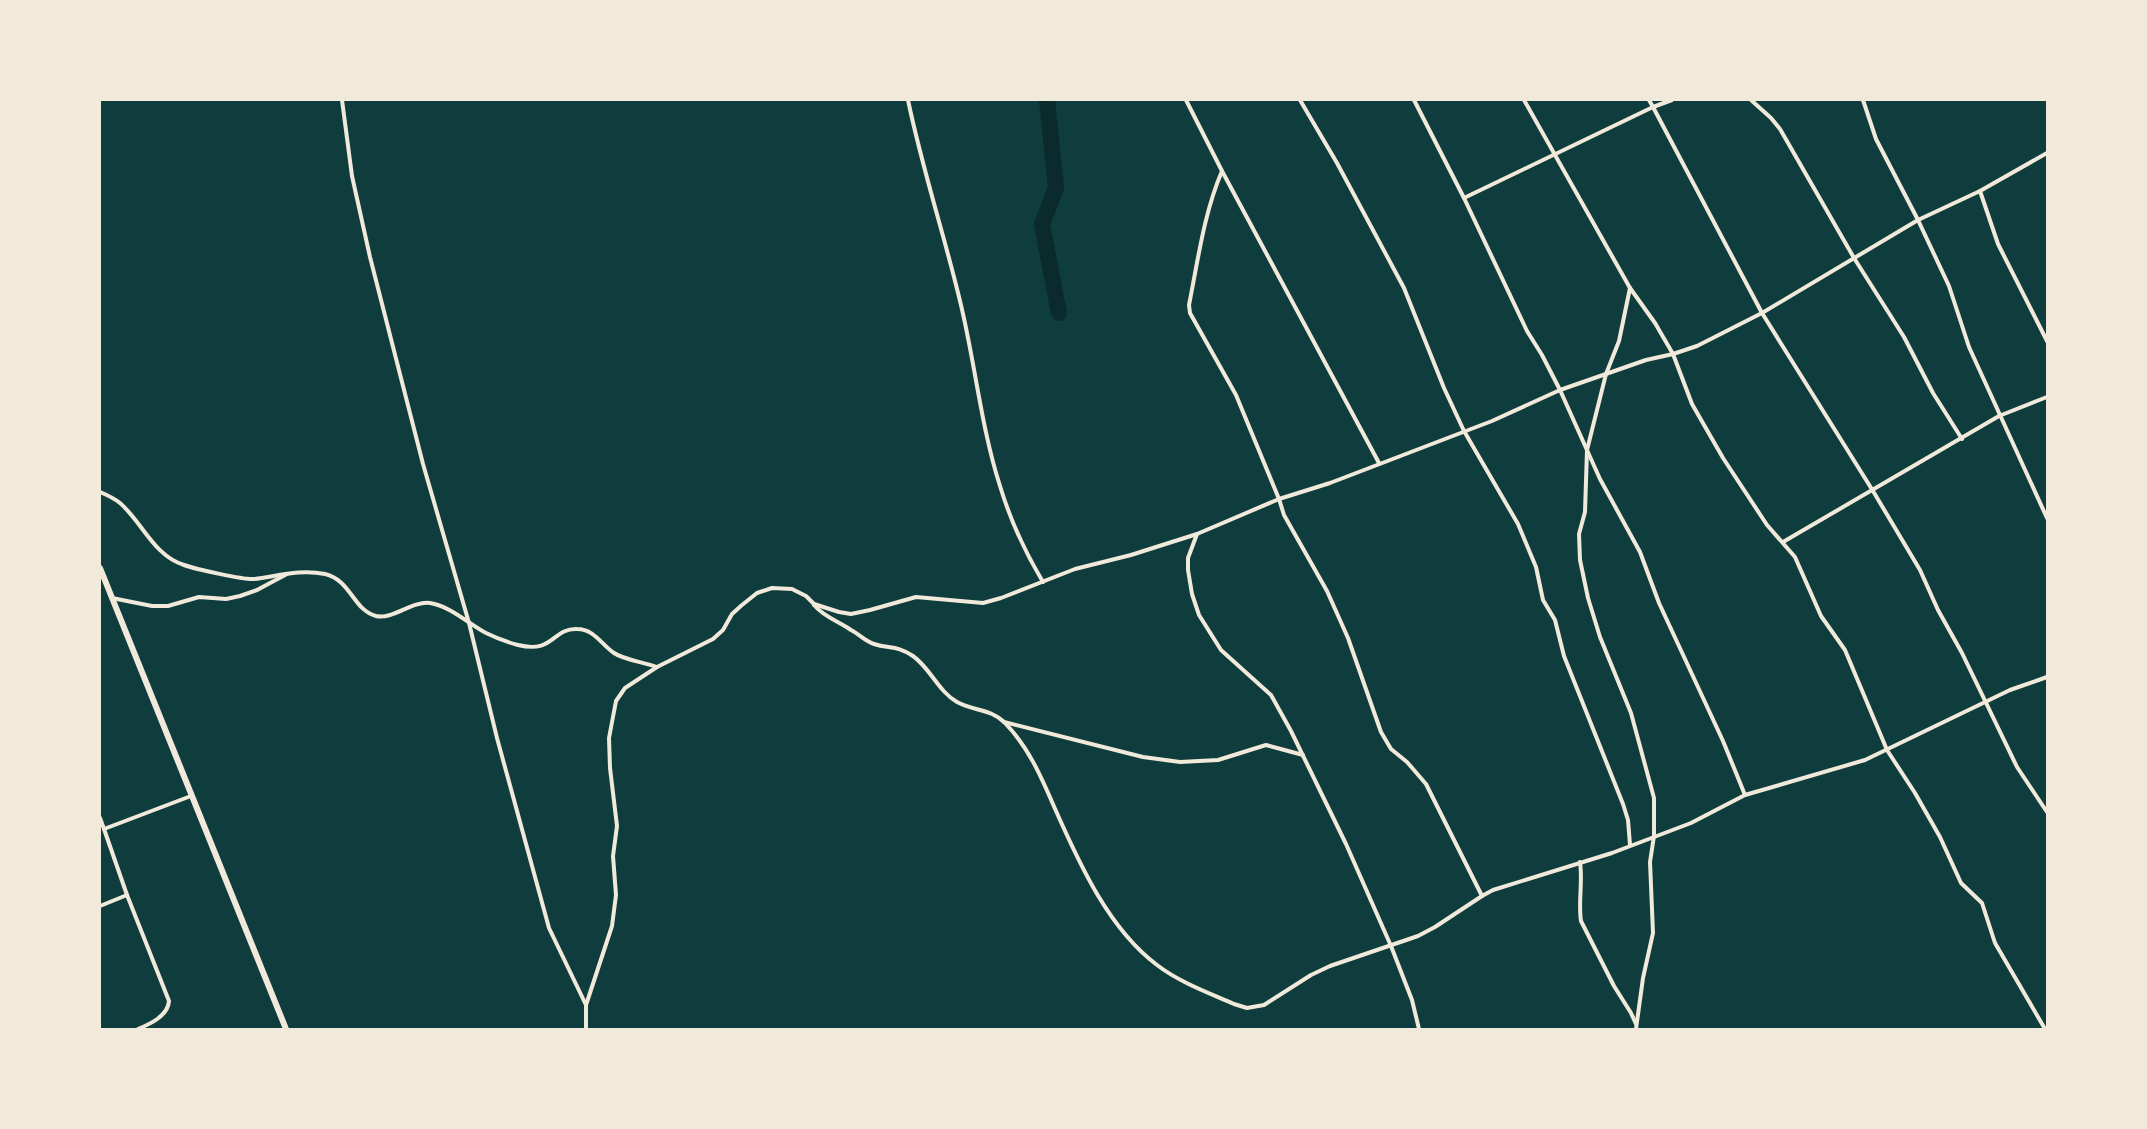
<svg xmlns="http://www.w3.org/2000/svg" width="2147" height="1129" font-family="'DejaVu Sans',sans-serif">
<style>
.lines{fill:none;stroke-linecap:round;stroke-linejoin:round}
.river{stroke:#0a2a2b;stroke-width:16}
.minor{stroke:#f1e9da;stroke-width:4}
.primary{stroke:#f1e9da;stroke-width:6}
</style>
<rect width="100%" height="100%" fill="#0f3d3e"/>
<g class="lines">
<polyline class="river" points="1047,100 1056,188 1042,224 1059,313"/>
<g class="minor">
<polyline points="342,100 352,176 370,257 423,464 469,623 497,738 549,928 586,1005"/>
<path d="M908,100C922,168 944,234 960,301C975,362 981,427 1000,486C1010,519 1025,552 1043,582"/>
<polyline points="1186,100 1222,171 1379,463"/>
<polyline points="1300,100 1337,163 1404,288 1444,388 1464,431 1518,524 1536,567 1543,600 1555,620 1564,656 1623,804 1628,820 1630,845"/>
<polyline points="1414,100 1464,198 1527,331 1542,355 1560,390 1600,479 1640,552 1659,603 1723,741 1745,795"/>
<polyline points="1524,100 1630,288 1655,323 1673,354 1692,404 1723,458 1767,525 1795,557 1821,616 1845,650 1887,750 1915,793 1940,837 1961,883 1982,903 1995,943 2045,1029"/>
<polyline points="1649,100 1653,107 1672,100"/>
<polyline points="1751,100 1771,118 1780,129 1854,258 1904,337 1933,393 1962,439"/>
<polyline points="1863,100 1876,139 1918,220 1980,191 2047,153"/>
<path d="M1222,171C1204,213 1198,260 1189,305L1190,313L1236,395L1279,499L1284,515L1327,591L1348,638L1381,732L1391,749L1407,762L1426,784L1482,896L1493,890L1612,853L1691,823L1745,795L1865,760L2010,690L2047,677"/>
<polyline points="1980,191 1998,244 2047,341"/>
<polyline points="1464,198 1653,107 1762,313 1873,491 1920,570 1938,610 1962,653 2017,767 2047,812"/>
<polyline points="1630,288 1619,341 1606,374 1587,450 1585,512 1579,534 1580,560 1588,598 1600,637 1631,713 1654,798 1654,836 1650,862 1653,933 1643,978 1636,1029"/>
<path d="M100,492C107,495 114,498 120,503C142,522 154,556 184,565C195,569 244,580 254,579C278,576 300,569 325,574C351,580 353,610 376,616C393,620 411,601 430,603C450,606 469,624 486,633C496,638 507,642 518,645C554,654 552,628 577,629C594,629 601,644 614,653C624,660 644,662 657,667"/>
<polyline points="1197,534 1188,558 1188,570 1192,594 1199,615 1221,650 1271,695 1291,731 1346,844 1391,946 1412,1000 1419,1029"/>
<polyline points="1783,542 1999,416 2047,397"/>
<polyline points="112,598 152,606 168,606 199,597 226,599 240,596 257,590 287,574"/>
<path d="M814,605C824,617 838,621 851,630C859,634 865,641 874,644C889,649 897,645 913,656C930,668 939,692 957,702C973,711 992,709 1005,723C1030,749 1042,779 1056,811C1080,865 1109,929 1157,965C1179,982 1209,993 1234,1004L1247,1008L1264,1005L1311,975L1330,966L1418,936L1435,927L1482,896"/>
<polyline points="1004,722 1143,757 1180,762 1218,760 1266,745 1303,755"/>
<polyline points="100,818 104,829"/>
<path d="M1580,862C1583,882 1578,902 1581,921L1614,986L1631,1013L1636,1024"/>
<polyline points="100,906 127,895"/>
<path d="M138,1029C150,1024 168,1016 169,1001L127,895L104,829L191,796"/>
<polyline points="586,1029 586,1005 612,926 616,895 613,856 617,826 610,768 609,738 616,701 625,688 657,667 713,639 723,630 732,614 742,605 757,593 772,588 792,589 806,596 814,604 839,612 851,614 870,610 916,597 983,603 1001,598 1075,569 1131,555 1197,534 1279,499 1330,483 1492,421 1560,390 1646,360 1673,354 1697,346 1762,313 1918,220 1949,286 1969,347 2047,518"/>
</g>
<polyline class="primary" points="100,568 286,1029"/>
</g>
<rect width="2147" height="1129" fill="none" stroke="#f1e9da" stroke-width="202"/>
</svg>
